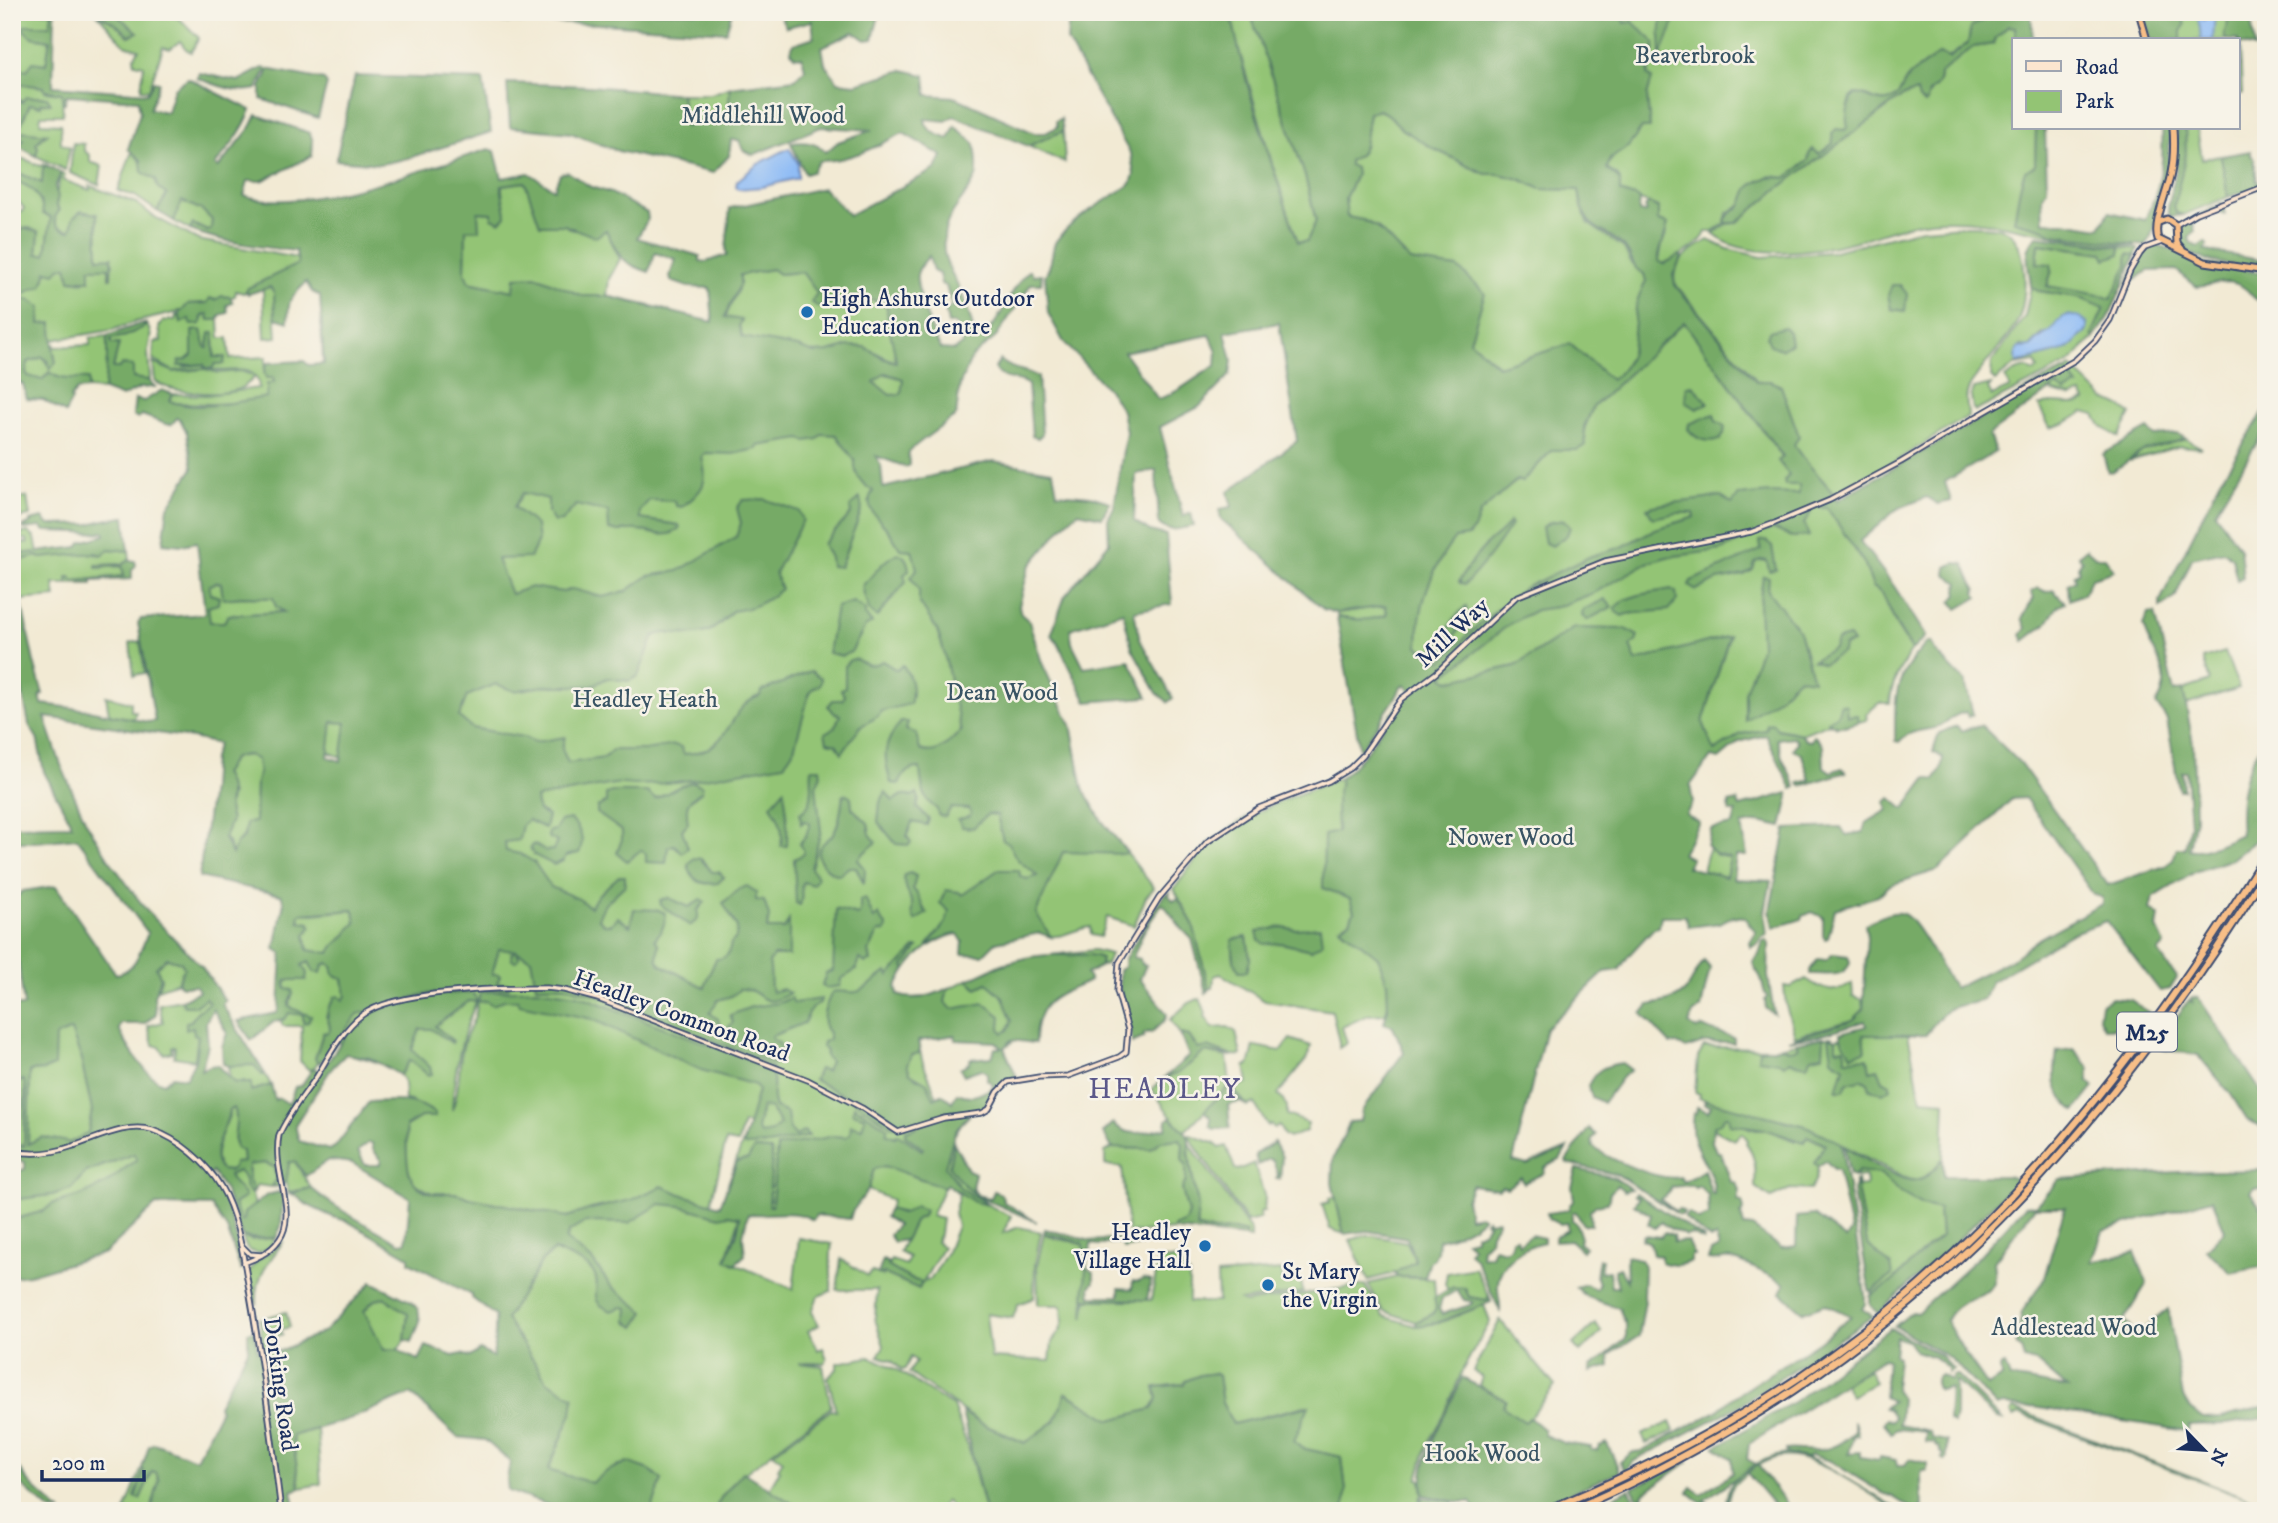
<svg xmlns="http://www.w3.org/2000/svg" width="2278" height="1523" font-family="'IM FELL DW Pica',serif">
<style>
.green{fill:#93c474;stroke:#577a69;stroke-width:2;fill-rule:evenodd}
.forest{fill:#76aa66;stroke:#486c62;stroke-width:2;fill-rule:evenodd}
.water{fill:#8bbaf6;stroke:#5374aa;stroke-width:2}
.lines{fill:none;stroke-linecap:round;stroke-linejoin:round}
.secondary-casing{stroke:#3b4b70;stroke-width:7}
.trunk-casing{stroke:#3b4b70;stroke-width:9}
.motorway-casing{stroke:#3b4b70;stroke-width:10}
.secondary{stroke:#fce5cf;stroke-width:3.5}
.trunk{stroke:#f7be87;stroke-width:5}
.motorway{stroke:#f7be87;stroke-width:6}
.poi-dot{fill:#1f6fb2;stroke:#f7f3e8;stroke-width:2.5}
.labels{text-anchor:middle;stroke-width:5;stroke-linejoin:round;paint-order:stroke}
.shield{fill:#f7f3e8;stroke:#5d6a87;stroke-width:2}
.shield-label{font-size:23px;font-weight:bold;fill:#1b2f5e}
.park-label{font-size:24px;fill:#395464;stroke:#f7f3e8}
.poi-label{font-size:24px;fill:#1b2f5e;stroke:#f7f3e8;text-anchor:start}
.street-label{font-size:24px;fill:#1b2f5e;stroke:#f7f3e8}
.quarter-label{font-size:28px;letter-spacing:2px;fill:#5b588a;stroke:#f7f3e8}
</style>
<rect width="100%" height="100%" fill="#f7f3e8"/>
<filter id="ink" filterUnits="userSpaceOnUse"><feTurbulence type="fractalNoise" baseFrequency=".0143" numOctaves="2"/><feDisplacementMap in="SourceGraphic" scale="14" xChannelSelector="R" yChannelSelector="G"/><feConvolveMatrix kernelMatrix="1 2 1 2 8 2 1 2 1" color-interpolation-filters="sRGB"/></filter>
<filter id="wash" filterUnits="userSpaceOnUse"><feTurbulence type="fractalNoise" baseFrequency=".00686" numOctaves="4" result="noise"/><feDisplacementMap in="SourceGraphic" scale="28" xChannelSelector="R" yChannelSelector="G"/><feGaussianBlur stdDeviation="1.57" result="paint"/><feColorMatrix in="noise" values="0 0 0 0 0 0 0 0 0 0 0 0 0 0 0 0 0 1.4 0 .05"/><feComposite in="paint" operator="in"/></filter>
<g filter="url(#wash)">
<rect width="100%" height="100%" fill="#f2ead4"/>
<g class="green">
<polygon points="12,12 52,12 51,25 27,25 33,37 50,40 46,64 27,70 17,68 15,59 12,58"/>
<polygon points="122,12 172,12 173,17 179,18 199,38 191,52 186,49 180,41 170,49 163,47 149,90 141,89 144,65 135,63 134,58 139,49 125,45 96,13 117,25 129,36 137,32 119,17"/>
<polygon points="1231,12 1250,12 1305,176 1316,222 1307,241 1298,242 1272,163 1237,43"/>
<path d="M1620,12H1990L1984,20L1971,27L1968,43L1948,58L1939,54C1929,62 1916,69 1908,78C1900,86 1901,100 1887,101C1876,103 1867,94 1856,94L1851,98L1848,127L1834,143L1819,154L1814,150L1808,161L1786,178L1771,176L1748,189L1743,203L1728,213L1725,220L1726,223L1712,232H1706C1701,246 1677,257 1663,264L1659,261L1662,243L1667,232L1663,224L1658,221V207L1620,192L1618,176L1607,169C1609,154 1634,144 1642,128H1650L1647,96L1652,79L1648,75L1655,48L1632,21L1625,23Z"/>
<polygon points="2150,12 2240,12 2243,15 2255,48 2240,44 2242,94 2238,94 2238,40 2160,40"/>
<path d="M2008,26H2015L2016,40H2014V128H2036L2035,166L2022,179L2021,192L2014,221L2042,228L2054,234L2129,243L2136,246C2115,245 2094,243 2072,239C2025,231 1980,216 1930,221C1904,224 1878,235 1853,242C1815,252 1745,261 1713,234L1727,224L1737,223C1749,211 1763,203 1775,191L1903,96L1917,92L1919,100L1925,104C1927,100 1928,94 1931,91C1937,84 1941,83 1940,73L1973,47L1994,44L1996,38Z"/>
<polygon points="12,82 44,87 45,91 62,93 63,115 41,115 40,123 61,124 61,143 70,147 65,170 36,156 38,147 36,144 46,134 24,140 18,146 12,145 12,122 21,123 30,104 50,103 18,100 15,95 12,96"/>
<polygon points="730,87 729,113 685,127 681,94 711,94"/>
<path d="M1379,110L1389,115L1402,129L1467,166L1486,174H1499L1520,179L1541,189L1579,190L1581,204L1589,224L1624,248L1631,263L1644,274L1647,281C1640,312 1638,360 1612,381L1570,344L1499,366L1470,341L1458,268C1446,267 1418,265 1409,260C1382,242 1385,223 1347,217L1345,198L1356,175L1349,165V161L1360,154L1364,146L1369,113Z"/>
<polygon points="2185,128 2197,128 2202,159 2221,156 2228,197 2183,215 2176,213 2174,206 2186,154"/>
<polygon points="1063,131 1065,163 1028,146"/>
<polygon points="73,143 84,144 84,150 90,156 90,162 102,166 99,185 70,173"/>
<polygon points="132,151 167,195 157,211 135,196 118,191"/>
<polygon points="12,154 13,157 27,160 40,166 45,164 48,166 43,168 42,183 12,170"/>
<path d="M61,173L65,175L63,180L90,190V186L136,203L153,216L198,240L297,258L299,264L248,288L244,293L236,291L235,296C229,298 217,301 210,299L207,303L188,304L183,311L135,322L112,330L52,340V324H40L41,307L16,309L12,346V298L17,300L30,290L42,286L47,271L68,266L71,280L84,282L90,268H110L113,265L112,261L98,258L97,214L72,231C62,229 55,228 55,217L59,211C52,194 59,189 61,173Z"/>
<path d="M12,181C31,184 42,196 43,214L51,216L46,254H37L39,233L30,228H23L18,241L12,240V208L22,212L24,208L18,201L12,202Z"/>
<path d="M525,182L540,225H564L573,230H606L620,259L609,279L607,296L660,308L742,337L739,326L725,318L740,284V275L772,269L779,274L802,272L818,293V307C841,300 866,291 887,307C887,326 894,344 897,362C885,359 873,349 861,347C846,344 833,353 818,353C806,353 787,346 774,344L904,379L901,394L890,396L876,385L873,451L877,494L969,501L937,630L943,648L1071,725L1083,789L1102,821L1154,888L1146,897L1134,926L1107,917L1100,937L1091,935L1090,927C1057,933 1058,947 1027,922C969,932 925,927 896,987L898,995L906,998L931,997L1001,964L1033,957L1094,950L1110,954L1106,964L1086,974L1049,1000L1009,1045L997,1040H956L955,1035L918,1041L922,1060L937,1097L942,1094L969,1116L961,1124L951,1141L961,1156L968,1170L975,1173L972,1187C981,1203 995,1209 1011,1216L1003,1233L1019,1227L1041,1232L1035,1264L1034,1298L1018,1304L1013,1318L986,1314L991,1358L1050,1361L1052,1342L1060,1331L1063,1321L1062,1307L1059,1305H1038L1037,1266L1044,1233L1057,1239L1082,1243L1087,1257L1084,1318L1087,1300H1151L1159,1259L1185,1260L1184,1273L1189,1274V1302H1218L1217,1275L1281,1270L1282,1278L1301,1280L1303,1292L1241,1301L1245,1303L1365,1285L1383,1316L1416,1326L1439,1323L1484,1305L1490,1322L1463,1369L1444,1416L1427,1446L1418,1479L1421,1480L1423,1495L1420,1498L1419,1511H1344L1346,1491L1342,1457L1301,1448L1294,1441L1305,1406L1233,1424L1222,1403L1218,1376L1215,1373L1200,1375L1185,1381L1184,1384L1155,1387L1158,1398L1152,1409L1111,1420L1067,1393L1055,1421L1025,1443L982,1424L909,1373L916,1361L911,1357L905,1369L902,1370L892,1361L878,1356L884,1346L875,1319L877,1290H837L841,1259L868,1276L872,1272L882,1275L883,1273L919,1289L922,1283L909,1278L888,1266L891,1260L906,1265L909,1257L899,1252L915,1220L922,1216L891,1210L889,1209L892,1200L868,1190L874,1169L885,1166L944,1187L931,1216L942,1219L940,1234L936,1242L943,1247L923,1282L931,1279L946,1254L957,1226L954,1213L959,1194C944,1176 899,1167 875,1159L857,1192L850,1219L811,1214L721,1209L728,1215L740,1217L726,1260L793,1289L799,1238L832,1244C829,1260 832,1274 831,1291L818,1296L812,1312L819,1325L808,1331L818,1350L823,1348L827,1359L825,1363H799L823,1366L831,1407L745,1473L742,1472L722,1496L714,1511H651L662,1480L607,1471L592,1483L548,1471L572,1413L547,1381L506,1319L542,1261L566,1240L576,1214L567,1217L470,1198L456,1193H432L415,1184L407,1170L406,1126L421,1117H434L411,1101L405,1100C404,1094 406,1084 402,1078C394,1066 365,1058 352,1055L348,1047L336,1041L368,1000L341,757L328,752L331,721L340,722L321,323L468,281L465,273L466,230L478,212L492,213L502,203V185ZM476,1002C480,1012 467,1031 464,1043C457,1065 461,1089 452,1110C454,1073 460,1038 476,1002ZM743,1123L749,1125L719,1209L711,1203L726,1141L738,1143Z"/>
<polygon points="182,201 202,210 212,220 211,230 207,231 193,224 190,230 174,221"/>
<path d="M1962,226C1975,226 1993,225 2005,230C2029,239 2028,301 2018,320C2005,345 1981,364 1968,390C1964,399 1968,407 1968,416L1888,466L1834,495C1827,481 1813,473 1803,462C1787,442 1788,410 1781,386L1770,381H1757L1675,284C1670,263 1691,250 1708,240L1728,249L1762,257L1830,252L1921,229Z"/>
<polygon points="2039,244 2103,253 2121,251 2121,247 2138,249 2116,301 2047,286 2052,270 2037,263"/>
<polygon points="269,287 274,292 277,337 265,338 263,289"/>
<path d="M2031,287L2038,291L2078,297L2104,308L2092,335L2094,338L2069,363L1976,411L1973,409L1971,396L1974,389L1991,385L1988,389L1992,396L2010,388L2005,378C2012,372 2019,369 2027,368L2033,372L2038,369L2035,362L2015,365L1995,381L1991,377L1992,362L2025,316ZM2050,332L2075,343C2056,357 2039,354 2020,364L2021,346L2029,348L2042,334Z"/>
<path d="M208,314L209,320H219L220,338H228L230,359L266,357L264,372L274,378V382L266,392L267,397L249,402L212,404L174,403L170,401L173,394L207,395L259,388C257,361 231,374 212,370L215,363L214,333L209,338L208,348H205L203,333L192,331V355L186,360L184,367L204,364L205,368L173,371L153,360L154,342L161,341L159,327L163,321L175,320L176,315H179L181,323L189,319L191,325L201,324L202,317Z"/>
<path d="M1684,322L1819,508L1827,507L1864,563L1873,587L1882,593L1897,627L1912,650C1901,666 1891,683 1890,703H1879L1866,714L1867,720L1837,727L1829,723L1802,734L1777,729L1741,734L1715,752L1703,722L1729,637L1636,661L1630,646L1574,628L1515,666L1448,681L1418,646C1418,606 1430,570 1455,538C1478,533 1469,528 1480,513C1487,502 1507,489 1518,480L1522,482L1552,450H1576L1593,407Z"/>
<path d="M146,324C154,334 149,341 148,351C148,360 150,371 150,381L133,378V366L113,369L118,344H111V339L126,336L146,326Z"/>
<polygon points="107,336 107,359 104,390 88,389 88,380 66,380 48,373 42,380 28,376 26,373 28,362 43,357 50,369 56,363 53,348 54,343 55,347 90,345 90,338"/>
<path d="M153,363L174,372L205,369L218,373L240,371L253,375L254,378C249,383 243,388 236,390C218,396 169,393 155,381Z"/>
<path d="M2071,367L2104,399L2117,404L2131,414L2119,437L2102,427L2095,415L2084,412L2064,424L2050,428L2039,406C2054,398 2070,409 2086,401L2082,394L2071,397L2050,391L2056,386H2078L2066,370Z"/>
<polygon points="2186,439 2202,448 2180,446 2130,461 2143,451"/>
<polygon points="27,497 30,516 14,519 12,500"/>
<polygon points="28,532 35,538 38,552 13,555 13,548 18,547 20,543 28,543 27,539 19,540 18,534"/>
<polygon points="109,549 129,551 130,560 122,564 96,566 96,568 122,566 124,576 73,581 71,577 67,578 68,584 54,584 56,597 20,600 13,562 37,556 41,558 77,553 103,555"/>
<polygon points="219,582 221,583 223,599 242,597 274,598 285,612 228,615 225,622 209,622 208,606 217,604 219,597 211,595 208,585"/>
<polygon points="1386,606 1387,615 1361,621 1337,617 1337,613"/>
<polygon points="140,641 145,673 134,675 130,643"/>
<polygon points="2225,652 2239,688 2186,705 2183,690 2210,681 2203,659"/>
<polygon points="106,696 131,702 131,711 136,711 134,719 109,714"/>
<path d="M249,755L258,760L259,773L256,782L255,823L236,844L234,853L231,854L228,842L224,838L231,820L227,811L231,794L223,774C233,760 228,757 249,755Z"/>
<path d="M1340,778C1334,823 1341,868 1354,911L1350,921L1340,927C1351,938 1365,944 1376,955C1386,965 1392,1001 1385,1014L1368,1015L1342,1027L1347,1043L1339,1048V1042L1332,1011L1265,1001L1221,974L1214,976L1213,988L1209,989L1193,924L1174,889L1208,843L1245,818L1281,801ZM1280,927L1295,929L1311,950L1280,943ZM1247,937L1250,959L1247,971L1234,961L1232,940Z"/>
<polygon points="1709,847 1715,854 1730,858 1726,877 1703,871"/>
<path d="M354,910L356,923C350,928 349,931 345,936C338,944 335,941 331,953L308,951L305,935L311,927L310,923L299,922L300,913L313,914Z"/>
<polygon points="167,958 181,962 184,968 178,982 158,989 161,978 156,967"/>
<path d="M310,962L323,965L328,963L332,966L334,974L343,979L346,997L343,1000L334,1002L326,1016L331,1028L329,1032L323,1033L315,1058L318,1062L311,1072L300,1061L302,1026H283L280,1020L285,1019C290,1011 288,1003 293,994L285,988L286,979L306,980L302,965Z"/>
<path d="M1806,979C1822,990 1834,995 1852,984L1853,996L1862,999L1863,1010L1853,1020L1795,1036L1786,1006L1784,986L1791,987Z"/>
<polygon points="206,998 210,1003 197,1012 191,1021 198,1035 195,1060 174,1057 175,1047 172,1047 172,1052 164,1054 160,1047 153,1045 148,1026 163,1022 159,1004 182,1000 184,1006 195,1006"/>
<path d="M1200,998L1206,1013L1205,1016L1213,1028L1228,1027L1236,1032L1241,1055C1225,1058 1213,1045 1198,1049L1189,1036L1180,1034L1170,1020L1187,1004Z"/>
<path d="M71,1030L80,1055L92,1110L88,1134L69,1143C60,1139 52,1140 42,1137L28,1144L30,1071L45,1070L55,1037Z"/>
<path d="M1840,1033L1908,1034L1921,1099L1945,1101L1943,1160H1941C1933,1173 1925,1179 1910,1180L1806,1126L1711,1102L1699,1098L1700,1094L1695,1092L1698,1057L1704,1047L1773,1048L1832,1036L1836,1039L1841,1037Z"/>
<polygon points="1290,1039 1311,1046 1306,1060 1278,1094 1287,1106 1287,1115 1308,1123 1306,1131 1289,1138 1284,1135 1279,1126 1274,1128 1271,1124 1268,1126 1254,1103 1248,1106 1231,1087 1248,1083 1245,1066 1249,1066 1254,1046 1281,1051"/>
<polygon points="1205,1052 1227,1057 1230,1085 1184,1132 1171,1117 1152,1089 1164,1078 1177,1074"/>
<polygon points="242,1064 255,1065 262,1074 265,1074 271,1085 250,1091 244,1081 235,1083 230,1079 228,1066"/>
<polygon points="25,1080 24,1146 12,1144 12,1087 14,1084"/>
<path d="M234,1108L237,1115L234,1143L242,1151L243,1163L229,1171L221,1170C208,1156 223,1132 229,1116V1110Z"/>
<path d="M1725,1115L1751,1129H1764L1796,1141L1807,1136L1825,1145L1815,1162L1818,1166C1817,1176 1816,1181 1810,1190L1790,1189L1771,1198L1755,1187C1756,1170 1756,1157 1746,1143L1748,1140L1742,1133L1734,1140L1713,1129Z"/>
<polygon points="1187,1134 1214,1143 1220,1148 1226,1146 1235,1169 1238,1170 1254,1163 1265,1198 1264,1211 1261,1211 1259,1219 1247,1222"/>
<polygon points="1180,1139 1183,1144 1182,1160 1186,1164 1186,1181 1182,1189 1188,1213 1185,1222 1175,1227 1175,1230 1128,1233 1122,1167 1105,1165 1105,1152 1112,1148 1151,1149 1161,1141"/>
<path d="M1189,1143L1251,1231V1238L1245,1237L1246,1233L1234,1230L1215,1231L1197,1228C1195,1220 1199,1213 1198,1205C1194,1185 1189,1164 1189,1143Z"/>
<polygon points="134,1154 137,1159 105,1184 81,1196 52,1204 45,1211 12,1220 13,1199 52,1195 71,1189 86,1172"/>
<polygon points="289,1162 295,1162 311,1188 288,1192 286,1183"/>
<polygon points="265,1163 274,1167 276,1178 272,1187 257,1185 252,1195 255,1205 244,1213 243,1221 240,1220 234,1204 245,1197 234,1186 229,1175 238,1171 249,1184 249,1164"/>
<polygon points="1858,1171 1881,1174 1901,1193 1922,1205 1939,1208 1941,1237 1929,1246 1892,1282 1872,1295 1871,1292 1893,1275 1890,1266 1867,1244 1856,1182 1854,1183 1857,1180 1858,1187 1866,1186 1865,1176 1853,1177 1850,1175 1855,1175"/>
<polygon points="1335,1197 1344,1234 1330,1229 1322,1204 1330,1202 1329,1198"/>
<path d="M242,1236L251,1240L276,1238L270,1246L259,1253C248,1252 245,1247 242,1236Z"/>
<polygon points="1364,1236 1374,1236 1407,1242 1415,1261 1395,1273 1368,1280 1350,1240"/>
<path d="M281,1242H283C269,1262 255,1277 257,1303L254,1301L249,1272C255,1259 271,1253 281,1242Z"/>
<polygon points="1475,1268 1489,1296 1487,1300 1468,1297 1465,1288 1448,1291 1445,1284 1447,1273"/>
<polygon points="1397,1277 1434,1279 1436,1308 1433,1314 1416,1322 1383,1311 1368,1284"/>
<polygon points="384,1297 408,1313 405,1340 398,1349 383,1350 364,1311 373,1301"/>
<polygon points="286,1312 290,1327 280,1330 283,1334 272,1338 275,1348 263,1350 260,1319"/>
<polygon points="1500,1320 1555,1386 1525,1423 1502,1407 1505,1400 1479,1386 1482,1377 1473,1371"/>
<polygon points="1595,1324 1602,1332 1580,1352 1573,1344"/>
<path d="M869,1357C900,1367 924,1391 953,1406L969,1450L985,1511H954L946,1501L937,1511H804L769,1489L780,1470L778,1468L783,1460L773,1453L831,1410L836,1411L828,1377L837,1369V1363Z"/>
<polygon points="1869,1370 1875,1382 1851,1396 1844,1384"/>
<polygon points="2013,1409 2017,1410 2266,1505 2020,1414 2014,1417 2011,1413"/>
<polygon points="1670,1422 1674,1431 1646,1444 1642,1435"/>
<polygon points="317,1429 321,1484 300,1488 292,1436"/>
<path d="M1787,1454L1816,1461L1901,1511H1897C1868,1493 1814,1451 1779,1457C1764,1460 1753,1468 1741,1478C1730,1487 1725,1497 1730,1511H1728C1718,1479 1760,1457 1787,1454Z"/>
<polygon points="142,1468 144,1471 136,1497 140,1499 152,1472 156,1473 159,1481 151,1511 125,1511"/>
<polygon points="1422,1498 1453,1502 1452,1511 1420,1510"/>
</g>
<g class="forest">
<path d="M52,12H55L53,86L147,93L154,81L159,82L150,109L167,112L174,88L188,78L251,110C243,131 229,148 215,165L218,168L251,127L257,115L310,133L313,142L312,156L262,181H248L244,195C296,217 434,166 489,149L495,151L502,178L529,173L554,189L560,174L568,172L591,187L611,193L647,213L648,219L637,238L700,256V261L706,262L727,255L726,250L730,208L823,188L849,215L936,169L942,156L903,133C878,146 848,162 819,161L812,172L805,174L791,143C805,141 815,142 826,152L838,142L872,130L821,127L753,155L743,150L739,140H731L729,156L713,173L618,151L571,133L510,127L507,83L590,86L681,94L685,127L728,113L730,87L795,79L805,69L802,57L794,56L791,51L793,44L814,37L812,21L786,27L778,12H880L873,39L865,40L854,32L822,47L825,64L838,82L856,84L903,70L925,75L927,95L955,97L1034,133H1046L1057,127L1056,121L1061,118L1063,131L1028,146L954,116L946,121L925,119C926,132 939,135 949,139L955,126L975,144C976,153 979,168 976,177C967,199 945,212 944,239C942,260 949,266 957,284C966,303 973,321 975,341C1002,328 1007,289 1030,270L1033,275L1042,274L1041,284H1031L996,337L972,357L960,384L956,416C948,422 910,448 909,452C908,456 909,461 909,465L906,467L876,456L881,466L883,488L993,461L1053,471L1057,493L1090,496L1110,502L1102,517L1078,512L1063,526L1029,567L1019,606L1021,614L1029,621L1042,663L1071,725L1083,789L1102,821L1127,852L1124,854L1063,852L1036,913L1051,937L1040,933L996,942L983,955L962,954L963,942L958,934L947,936L927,946L946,922L949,911L940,903L946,890L959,892L962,895L998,870H1019L1020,876L1027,879L1037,876C1022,859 1019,869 1009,843L1003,841L997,815L988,814L973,828L962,827L958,820L970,816L971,813L968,809L951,808L945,817L938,815L937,809C923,801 921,784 920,768C907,768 904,774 899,784L891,783C883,757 882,744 901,722H908L906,730L916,733L920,750C938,757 948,743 961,731L943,648L937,630L919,602V590L911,577L917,569L912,550L900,549C896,542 892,535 887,529C878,518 862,507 873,491C862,484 854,476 855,461L836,435L822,434L818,439L806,441L801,439L758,446L757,449L733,454L706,453L702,457C709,485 703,490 682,507L676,506L675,501L649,500L640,511V519L679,525L680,528C668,540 651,532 637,530C627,529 621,533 609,530L608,512L576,505L562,521L554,522L548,513V499L523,493L514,507L536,525L538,541L530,558L497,559L511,594L531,587L563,592L573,589L602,597L625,592L648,576L678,571L736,537L741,523L737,508L743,500L764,499L799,511L803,520L775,573L781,589C766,602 752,609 732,611C714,633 704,636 676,634C667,633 662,632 654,636L638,676L629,681L607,678L592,686H545L514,691L496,684L467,696L459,717L472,728L524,737L535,742L565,737L562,749L568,763L604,758L612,750H645L674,745L681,747L684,754C735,752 726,706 760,696L762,691L811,671L821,678L820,685L812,689L809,695L794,749L784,764C735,772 685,784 635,785C628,785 622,783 614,784L536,798L538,811L548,816L545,828L528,820L522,825L519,840L505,842L506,851L520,854L534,862L551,887L579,899L590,907L598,895L619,876H625V885L605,904L598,918L604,924H611L618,917L630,926L634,909L659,910L665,913C666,924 662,931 655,939L659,945L657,958L660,964L705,988L707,979L716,959C728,958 729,954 731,943L736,938L737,927L723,903L739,889L747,886L756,892V900L764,901L769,916L767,929H784L789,920V956H773L769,963C772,974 769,982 772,992L782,989L790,993C758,1013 765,988 740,989L732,996L718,1000L710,1013L718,1019L720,1026L726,1030L733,1022L730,1015L751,1007L779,1003L791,998L794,1003L821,999L820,1003C811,1006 808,1014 804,1023L772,1036V1039L779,1043L781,1049L777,1064H772L600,996L564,986H536L531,959L516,951L520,958L516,961L512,960L511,954L515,951L499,949L492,974H498L500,976L497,983H508L509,987L425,994L358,1014L320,1063L315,1059L323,1033L329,1032L330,1028C328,1017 324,1011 333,1002L334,997L339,996L343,1000L346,996L343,979L334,974L332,966L328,963L323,965L321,973L314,972L309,962L302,965L307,973L306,980H286L285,988L292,990L293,994L289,1001V1007L311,1016L308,1022L303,1023V1015L289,1013L285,1019L275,1021L251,1040L238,1021L277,1013L279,1008L282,953L275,949L284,902L281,895L199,877L211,789L213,758L218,744L192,738L45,717L61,765L86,822L108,858L147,911L202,967L225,1001L222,1004L265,1074L262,1075L254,1065L228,1066L223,1064L222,1047L227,1033L213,1009L206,1022L208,1045L201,1070L210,1066L217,1065L235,1083H251V1091L271,1085L275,1100L279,1098L289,1104L295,1087L301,1086L313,1068L321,1072C333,1055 344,1034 360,1020C378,1003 451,989 474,994L477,1002L469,1001L435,1026L453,1041L452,1043L431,1029H420L412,1050L430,1067L432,1074L428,1075L410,1060L400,1075L370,1058L346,1054L331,1069L295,1125L299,1141L329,1150L335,1147L369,1102C392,1101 416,1097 435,1114V1117H421L406,1126C409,1150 399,1185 432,1193C439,1195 447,1192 454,1193C460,1194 465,1196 470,1198L567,1217L591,1209L631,1200L662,1186L686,1196L720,1206L737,1162L748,1159L754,1149L771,1150L772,1157L769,1206H772L777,1147L834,1136L846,1137L850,1134L851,1125L862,1128L865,1117L853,1113L854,1106L888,1128L886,1133L895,1137L898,1134L922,1150L923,1148L905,1135L906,1131L941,1117L905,1127H893L851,1099L814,1080L819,1069L826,1071L830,1061L825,1056L826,1051L822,1047L823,1042L829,1039V1033C818,1021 826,1005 832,992C841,990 848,993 856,992C868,990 877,977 887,972L889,976L915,948H918L904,967L906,969L896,987L898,995C915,1002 933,996 948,988L945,1002L952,1009L984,1003L1001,1016L1000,1028L1003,1033L1008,1030L1012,1021L1003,997L987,983L977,988L968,980C998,965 1029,953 1063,955C1077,956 1088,952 1101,958V966L1086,974L1090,981C1055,997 1035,1000 1035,1043L1011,1040L1004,1048L1017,1077L1001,1084L986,1109L971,1111L955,1132L945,1166L961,1188L988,1205L974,1202L947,1184L944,1187L885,1166L874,1169L868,1190L852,1212L850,1219L816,1215L813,1220C792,1208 771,1216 748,1214L743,1236L745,1255L735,1264L726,1260L737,1233L740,1217L728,1215L720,1217L680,1206L660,1204L629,1223L586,1222L569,1232L566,1240L592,1260L611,1286L645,1312L635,1327L627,1321L628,1308L622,1307L612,1311C583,1301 604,1287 593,1272C586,1262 565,1256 554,1250L542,1261L506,1319L547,1381L574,1397L572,1413L548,1470L592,1483L607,1471L627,1462L650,1470L662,1480L651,1511H565L508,1491L507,1479L510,1462L485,1440L457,1437L411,1394L349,1419L292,1436L300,1488L292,1491L296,1511H151L159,1481L156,1473L152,1472L140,1499L135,1497L144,1471L142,1468L149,1446L154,1443L196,1459L220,1411L218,1405L248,1350V1332L254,1330L258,1351L275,1348L278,1352L325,1331L372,1282L410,1301L418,1309L420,1322L412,1342L405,1340L408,1314L384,1297L373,1301L364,1311L384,1350L398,1349L406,1355L419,1360L426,1346L453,1356L462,1354L470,1357L480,1350L493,1357C494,1354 496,1318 495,1316L472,1298V1295L409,1262V1257L347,1221L333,1217L307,1205L295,1195L288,1194L311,1188C338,1211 370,1226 400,1243L406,1242L410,1198L352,1163L329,1160L306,1176L295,1162H289C287,1176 289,1187 272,1187L276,1178L274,1167L265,1163L249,1165L248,1179L253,1189L251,1194L245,1187C246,1180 244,1175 238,1171L229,1175C234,1186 241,1188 245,1197L234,1204L240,1220L243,1221L244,1213L267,1195L279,1192L283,1197L281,1226L276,1238C264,1237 254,1241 242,1236L224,1189L212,1172L209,1175C226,1194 242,1247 241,1271L227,1229L211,1206L156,1205L105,1253L29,1275L12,1277V1220L44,1211L52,1204L81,1196L105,1184L137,1159L134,1154L86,1172L71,1189L52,1195L12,1200V1173L25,1169V1162L12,1159V1144L24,1146L26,1092L24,1080L14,1084L12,1087V1006H24L18,961L12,952V900L23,891L56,886L116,974C136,971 141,949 148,933L77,838L36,842H12V826L72,825L44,772L37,738L29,725L12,641V555L78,547L81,542L105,535L104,532C84,534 65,531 45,531L41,527L24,529L23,527L31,523L30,521L43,518L49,525L90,524L104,520L125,517L129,551L109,549L103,555L95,553L41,558L37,556L13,562L34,662L43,694L40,695L42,704L88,710L148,722L155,721L138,623L141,619L205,614L197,542L182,545L163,543L168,507L193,468L187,433L180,419L177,418L172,424L168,425L142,415L138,418L133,415L135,399L144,401L162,390L173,394L170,401C195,412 241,401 267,397V384L274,382L273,378H266L264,372L267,363L304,361L308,365L324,364L320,296L312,292L306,282C289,302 289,294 288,322L275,318L274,292L270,287L248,294L246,291L248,288L298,264L296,251C260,247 224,243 190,230L193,224L207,231L211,230L212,220L202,210L182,201L174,221L157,211L167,195L157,187L156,180L142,172L141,160L128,149L140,113L138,100C114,99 91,96 66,95L65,103H63L62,93L45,90L44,87L13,83L12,58H15L17,68L27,70L33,62L46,64L50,40L33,37L22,29L26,25H50ZM525,182L540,225H564L596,237L606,230C619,256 621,263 649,272L655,253L676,259L670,276L671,281L688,287L710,288L713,322L606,296H583L537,276L515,277L514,291L469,282L465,273L466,230H479L478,212L492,213V218L500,222L506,216C506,206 501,197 502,185ZM929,256L933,271L939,274L941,284L946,286L952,307L945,309L948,324H956L963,344L954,350L941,349C934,338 915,288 917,275C918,267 924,262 929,256ZM772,269L779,274L802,272L817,293L811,302L818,307C841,300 866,291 887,307C887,326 894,344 896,362L885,359L865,347L849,346L829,352L814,353L798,347L742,337L739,326L742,320L725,317L740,284V275ZM885,373L903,379L901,394L890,395L874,382ZM219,582L221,583L223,599L242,597L273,598L276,607L284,612L228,615L224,622H210L208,607L218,604L219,597L211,594L209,585ZM332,722L346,723L341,761L328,757ZM248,755L257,760L259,773L256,782L255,822L246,823L244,837L236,844L232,854L224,838L231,820C223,802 236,795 223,774C233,760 228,757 248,755ZM354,910L356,923C350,927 349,931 345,936C338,944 335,941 330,953L308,950L305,935L311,927L310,923L299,922L300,914ZM167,958L181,962L184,968L178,982L181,986H196L199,991L182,1000L184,1006H195L206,998L209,1003L197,1012L191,1021L186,1022V1029L193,1027L194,1034L198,1036L195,1060L186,1078L172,1076L164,1083C147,1079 126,1045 119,1029L121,1024H144L156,1014L154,996L161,978L156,967ZM71,1030L80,1055L92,1110L88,1133L69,1143C60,1139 52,1140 42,1137L28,1144L30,1071L45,1070L54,1066L55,1037ZM955,1035L956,1040L996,1042L1002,1048H995L992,1057L970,1059L969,1063L960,1068L964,1075L981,1069L987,1073V1080L993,1084L992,1088C979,1095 972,1099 957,1093L952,1102L942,1094L934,1098L927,1083L910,1073L907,1065L911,1055L920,1053L918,1041ZM234,1108C240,1121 231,1135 236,1148L242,1151L243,1162L234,1163L233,1168L229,1171L221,1170C205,1154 228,1129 229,1110ZM368,1143H372L373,1149L381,1161L379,1165H365L358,1151Z"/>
<polygon points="95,12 122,12 119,17 138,32 129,36 117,25"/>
<polygon points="409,12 732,12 726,32 603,24 495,22"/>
<path d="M1069,12H1231C1245,89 1273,168 1298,242L1307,241L1316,221L1305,176L1250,12H1620L1625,23L1632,21L1655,43L1648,75L1652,79L1647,96L1650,128H1642L1628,147L1610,159L1607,169L1620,180V192L1640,199L1639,212L1644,213L1647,211L1645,207L1649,203L1658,208V221L1668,224L1659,255V261L1664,264L1680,255L1682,257L1673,275L1675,285L1756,381H1770L1781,386L1799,436L1794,445C1806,466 1826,479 1837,500L1980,419L2043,380L2066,370L2078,386L2065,392L2056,386L1989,435L1995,452L1945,482L1951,501L1938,504L1927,497L1897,509L1860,541L1894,586L1926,636L1912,650L1898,627L1882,593L1873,587L1864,563L1827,508H1819L1817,504L1811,506V512L1804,524L1809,536L1792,537L1773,529L1754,535L1722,550L1667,557L1647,563L1594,593L1557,607L1536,610L1511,623L1443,677L1448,681L1515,666L1574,628L1626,629L1638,636L1636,642L1630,646L1636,661L1729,636L1703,722L1714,751L1741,734L1765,730L1767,724L1773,723L1777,729L1802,734L1805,740L1811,741L1814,735L1823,746L1824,767L1831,772L1842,768L1846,772L1801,786L1799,783L1810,780L1802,755L1793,749L1797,742L1794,737L1777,739L1782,757L1796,787L1792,789L1766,735L1739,742L1719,759L1711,757L1690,786L1693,802L1686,814L1699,822L1682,854L1691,858L1687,867L1726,877L1730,858L1715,854L1707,846L1711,829L1733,825L1736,812H1730L1729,803L1737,801L1740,807L1788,793L1789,797L1782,827L1759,822L1742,825L1747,856H1736L1733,879L1771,881L1765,912L1767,935L1762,937L1758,944L1751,947L1750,942L1756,932L1744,917L1732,916L1720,923L1689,927L1685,916H1661L1659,927L1654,928L1629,955L1619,970L1605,972L1546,1028L1513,1161L1527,1165L1567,1148L1560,1160L1545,1167L1544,1173L1524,1183L1521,1177L1507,1188L1502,1186L1499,1189L1472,1185L1466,1199L1469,1217L1480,1215L1483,1218C1470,1230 1455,1236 1438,1240L1437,1252L1433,1260L1430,1261L1425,1277H1397L1395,1273L1415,1261L1407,1238L1368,1231L1344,1234L1332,1183L1333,1159L1350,1122L1360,1121L1362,1111L1404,1052L1393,1026L1384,1023L1388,1008L1387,983L1378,957L1340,927L1350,921L1354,911L1350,899L1323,888L1324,835L1337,832L1336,806L1340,778C1371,756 1382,717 1412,693L1406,685L1401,686L1398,694L1360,751L1337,617C1356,620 1369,621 1387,615L1386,606L1337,613L1323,609L1221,519L1219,509L1232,507L1228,492L1297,441L1279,323L1225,332L1232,360L1230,375L1199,407L1160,427L1183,516L1191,513L1194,526C1181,528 1169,534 1159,524L1156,470L1136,474L1134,521L1150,531L1166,535L1172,604L1134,611L1140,640L1173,698L1168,702L1157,693L1132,648L1123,612L1070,629L1072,643L1084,667L1129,660L1148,697L1087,702L1057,641L1051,635L1065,596L1109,543L1108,519L1114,507L1126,432L1122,411L1111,393L1063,341L1048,313L1045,275C1053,266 1051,249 1056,241C1076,215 1105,202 1131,184L1134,174L1131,155L1067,41ZM1379,110L1389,115L1402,129L1434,149L1486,174H1499L1520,179L1541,189L1579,190C1585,237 1600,222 1625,248C1633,257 1631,269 1644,274L1646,281C1642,289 1637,298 1636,307C1633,334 1637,362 1611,380L1570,344L1498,366L1470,341L1485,293L1458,268L1410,261L1377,227L1363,220L1347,217L1345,198L1356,175L1355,168L1349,165V161L1360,154L1364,146L1369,113ZM1684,322L1783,457L1778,461L1789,475L1784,481L1785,485H1799V494L1770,493L1738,496L1732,504L1720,496C1695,503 1671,500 1647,508L1653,518L1677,513H1694L1695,517L1655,529L1622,547L1591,556L1524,588L1479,624L1442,661L1438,659L1458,631L1456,627L1467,611L1466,606C1450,618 1444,643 1428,653L1418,646C1418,606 1430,570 1455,538L1468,536L1474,529L1480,513L1517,480L1522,482L1552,450H1577L1586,445L1584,427L1593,407ZM1210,335L1217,351L1216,366C1196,376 1180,393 1158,399L1124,352Z"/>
<polygon points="1663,12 1680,12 1677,15 1661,56 1660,35"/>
<path d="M1990,12H2035L2031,15L2033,40H2016L2015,27L2008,26L1996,38L1994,44L1973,47L1940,73C1941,83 1936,87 1929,92L1927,102L1925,104L1919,100L1917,92L1903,96L1775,191C1763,203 1749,211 1737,223H1726L1725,221C1729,212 1735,212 1741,205C1745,200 1745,194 1748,189C1758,177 1772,176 1786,178L1808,161L1809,154L1813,149L1819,154L1833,143L1832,133L1836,129L1845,130L1848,127C1845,118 1848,100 1856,94C1867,95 1876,103 1887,101C1901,99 1901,86 1908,78C1916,69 1929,62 1939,54L1949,58L1968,43L1971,27L1984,20Z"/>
<polygon points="2143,12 2182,12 2185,25 2181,31 2181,40 2151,40"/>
<polygon points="2225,12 2232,12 2232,15 2239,20 2244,18 2240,12 2250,12 2255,48 2238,43 2238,40 2226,40 2224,34 2228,23"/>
<path d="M262,68L324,80L327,84L318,118L261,99V87L268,72H265L257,89C236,94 217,85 197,78L199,73L238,81Z"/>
<polygon points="355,76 483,80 491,132 405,159 381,164 336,160"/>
<polygon points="15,95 18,100 22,102 26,97 47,97 51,103 41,103 41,106 30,104 21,124 12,122 12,96"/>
<path d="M2036,128H2045L2047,189L2042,196L2043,222H2064L2100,228L2109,212L2145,220C2161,186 2164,165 2162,128H2171L2166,187L2150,239L2146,246L2053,234L2042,228L2014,221C2017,206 2019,185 2025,171L2035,166Z"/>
<polygon points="2177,128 2185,128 2186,154 2174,205 2176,213 2183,215 2171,217 2169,214 2168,208 2176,171"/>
<polygon points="21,131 47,134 42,137 36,144 38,147 36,156 18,146 24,140 18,135"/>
<polygon points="2251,151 2251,156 2254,157 2257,182 2266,180 2266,185 2228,197 2221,156"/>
<path d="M48,166L61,173L55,187L58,197L56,204L59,211L55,217C55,228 62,229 71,231L73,218L81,211L97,214L98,258L112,257L111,278H109V268H90V280H70L67,266L61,267L55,273L47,271L42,286L30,290L17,300L12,298V240H18L22,228L39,232L37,254H46L51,217L43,214C42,196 31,184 12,181V170L42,183L43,167Z"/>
<path d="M2222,204L2225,214L2216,211L2193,223L2195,231L2189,238L2191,243L2198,247L2205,242L2208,245L2204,250L2207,251L2266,261V269C2246,266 2191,264 2182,244C2178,237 2182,229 2185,222Z"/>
<path d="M2037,236L2121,247L2120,254L2106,259L2103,253L2039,244L2037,263L2051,264L2052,270L2047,286L2100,295L2111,299C2117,287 2121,277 2128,265L2127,258L2129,254L2136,255L2108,319L2094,338L2092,335L2104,308L2078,297L2038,291L2031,287C2030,269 2021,250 2037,236Z"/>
<path d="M2157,245L2174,250L2205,264L2266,273V304C2249,298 2254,294 2243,287C2228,277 2212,286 2197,287L2176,270L2148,271L2126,286L2144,253Z"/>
<polygon points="1892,285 1900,285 1907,294 1905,311 1891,309 1888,295"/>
<polygon points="222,296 230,297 233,303 227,305 228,313 220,315 219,320 209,320 208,314 202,316 201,324 191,325 189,319 181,323 179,311 182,311 188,304 207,303 210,298 215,300"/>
<path d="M28,299L41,307L40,324L52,323L53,348L56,363L50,369L48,362L43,357L28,362L26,373L28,376L42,380L50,372C60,382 74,378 88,379V389L77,390L70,398L72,400L65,413L43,400L27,399L23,384L12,381V373L17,371C18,362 14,359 13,351C10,336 13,313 20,301Z"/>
<polygon points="140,324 146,324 146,326 126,336 111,339 111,344 119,344 113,368 119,368 122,364 133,366 133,378 148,380 155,387 140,388 122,397 104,390 107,359 107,336"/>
<polygon points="1784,327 1789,332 1791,343 1781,349 1770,345 1767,337 1769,331"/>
<polygon points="201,330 206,348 208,348 210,333 214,333 214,357 225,357 224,364 215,364 212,369 205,368 204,364 178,366 180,361 186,360 192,355 192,331"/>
<path d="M1000,360C1016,373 1024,368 1038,377L1042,434L1038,438L1032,436L1028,385C1017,375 1003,384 995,368Z"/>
<polygon points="1693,385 1708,403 1697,409 1686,402 1686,387"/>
<polygon points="2266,408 2266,428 2215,512 2240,548 2243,577 2237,580 2232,558 2224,551 2192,558 2175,598 2160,607 2160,601 2220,481"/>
<path d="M1714,414L1716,421L1725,426L1724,434L1720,440C1705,442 1698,441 1688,429L1689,424Z"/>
<polygon points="2148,429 2155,436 2178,434 2186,439 2143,451 2112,472 2108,472 2103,454"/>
<polygon points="860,498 862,509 840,567 831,566 830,558 823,544 851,514 850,507"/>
<polygon points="1564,520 1570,527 1567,535 1552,546 1545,543 1542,527 1551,522"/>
<path d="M1509,522L1511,525C1497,546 1482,568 1464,585L1459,582C1465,569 1476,556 1486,545C1493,537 1504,532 1509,522Z"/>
<polygon points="1766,540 1772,546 1776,570 1769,571 1767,561 1760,560 1755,563 1753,570 1744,575 1718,580 1696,590 1689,585 1691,581 1761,550 1760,541"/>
<polygon points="2086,549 2095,557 2105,557 2114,571 2092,578 2083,594 2069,600 2068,584 2075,580 2074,575 2079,571 2078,566 2082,560 2078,555"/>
<path d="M897,553C906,555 908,562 909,570L904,575L906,582L877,617L869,611C868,602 862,595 863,585C877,572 879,563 897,553Z"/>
<polygon points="130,560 135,561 136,565 132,570 132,579 92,581 92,584 68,584 67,577 71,577 74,581 124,576 122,566 96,568 96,565 122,564"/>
<path d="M1955,563L1964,564C1969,573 1970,583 1977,589L1976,593L1978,597L1958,609L1951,601L1958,595L1957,589L1959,583L1946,575L1947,567Z"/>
<polygon points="1763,576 1769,577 1768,591 1799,631 1813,680 1798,678 1777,699 1745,720 1745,692 1761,647 1759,605"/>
<polygon points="2038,588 2046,592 2053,590 2065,602 2058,606 2046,624 2024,641 2021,635 2026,628 2022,618 2034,598 2031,592"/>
<polygon points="1671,589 1676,592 1677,600 1669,610 1627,614 1622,616 1616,612 1615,608 1624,600 1639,595"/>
<polygon points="1605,599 1612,607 1587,620 1582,616 1583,610"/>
<polygon points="853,602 865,610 865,615 872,623 865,627 851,652 842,656 828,653 836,607"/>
<path d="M2155,613L2174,692L2183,690L2193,743L2195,818L2189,849C2203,854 2228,840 2241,834C2238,803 2242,764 2266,741V835L2261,843L2256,840L2232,859L2197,871L2153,898L2150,909L2159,916L2157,928L2165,945L2158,952L2177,978L2170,989L2160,991L2106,921L2073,933L1991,982L1983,1000C1972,1005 1960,1003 1949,1009C1940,1015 1932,1027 1925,1035H1863L1865,1051L1852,1055L1842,1041L1840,1033L1866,1026L1865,1021L1816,1036L1788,1040L1853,1020L1863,1010L1867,937L1865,924C1876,920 1891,909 1903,914C1916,918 1944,974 1954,988L2012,959L2040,938L2102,904V898L2093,894L2025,798L2012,799L1938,870L1890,885L1878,896L1835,909L1828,938L1825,939L1823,936V917L1812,912L1803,916L1802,919L1773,928L1770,910L1786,829L1841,827L1846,835L1863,832L1866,823L1888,810L1885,802L1891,798L1904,809L1927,778L1935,780L1941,770L1943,758L1933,752L1939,733L1957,726L1961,731L1981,725L2020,763L2108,885L2165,866L2173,860L2177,848H2185L2190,824L2186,771H2182L2183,790H2179L2167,720L2156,704C2178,672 2150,655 2143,625L2148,614Z"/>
<polygon points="1849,637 1853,643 1844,646 1843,652 1823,664 1813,660 1834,648 1837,640"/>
<path d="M1928,642H1931L1935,651L1965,682L1973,714L1969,717L1966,712C1949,716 1952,721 1941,726C1926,732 1911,728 1899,742L1895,741C1895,693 1893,678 1928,642Z"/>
<path d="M855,659C866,664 871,668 882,661L897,670L902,665C912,676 914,691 910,704L881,711L878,716L860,727L842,753L836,744L827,742L825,733L835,727L840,715L834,713L828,706L833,700H842L845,696L841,690L845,687V665L850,660Z"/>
<path d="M1841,704L1846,705L1847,716L1857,715L1859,722C1848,725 1837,730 1828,721L1837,715Z"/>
<path d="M812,768H820L821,775L816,786L821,831L811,868L817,877L813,885L803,882C799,890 804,896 800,905L796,903L794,859L804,854V851L799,844L806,836L810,823L804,821L801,824L800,813C817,803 810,785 812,768Z"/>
<path d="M694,782L702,786V791C686,802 685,804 688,823L682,830L688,848L682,853L674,845L668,847L666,863L646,862V854L641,850L627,861L617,853L622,839V831L597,813V807L606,803V794L612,792H647L655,799C670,793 678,784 694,782Z"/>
<path d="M784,790C787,809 788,827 787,846H781C784,829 780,819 771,805Z"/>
<path d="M886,792L893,801C899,796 904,793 912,796L917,793L919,799L917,808L929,819L927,825L912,822L907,836L911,842L909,845L896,844L878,822L880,802Z"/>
<path d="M847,794L851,797L852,808L868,823L870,834L876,842C871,849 862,852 858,860L865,868L864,884L856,867H849L839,875C828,872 812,859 821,846C824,841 830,839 833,834C840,823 841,808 843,795Z"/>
<path d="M570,819C581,829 585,839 579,853L566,856L563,861L554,865L534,855L530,848L534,844L545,851L553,850L557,842L548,837L549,831L555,830L560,821Z"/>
<path d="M694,858L701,859L712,872H719L724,877L718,883C702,885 691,882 688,864Z"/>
<path d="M910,873L916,876L913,889C921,896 920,905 927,913L915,921L912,913V904L903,879L904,875Z"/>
<path d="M1170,892L1169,896L1174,901L1178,898L1193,924L1209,989L1206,993L1192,939L1183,930L1164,905H1161L1143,933L1133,957L1140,959L1141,964L1146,965L1140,979L1167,1014L1165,1020L1151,1033L1149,1032L1144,1034L1143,1038L1132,1043C1131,1017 1117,1000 1119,970L1124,967V960L1159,902L1164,895Z"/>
<polygon points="669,898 689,907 701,900 705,902 698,910 698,919 690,926 661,905 660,900"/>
<polygon points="865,898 874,919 879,914 881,920 887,926 886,931 879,932 869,951 871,961 865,963 860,959 856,970 841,979 840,986 826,988 822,986 826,973 833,971 836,909 858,915 860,912 860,900"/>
<polygon points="1280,927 1295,929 1320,927 1322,943 1311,950 1281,943 1264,944 1259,940 1257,932"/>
<polygon points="1247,937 1250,959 1247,971 1239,971 1234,961 1232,940"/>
<path d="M1766,940L1769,944L1768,976L1774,1014L1766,1009L1765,1000L1767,997C1762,990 1764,983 1760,976C1756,970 1754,968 1753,961L1759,954L1763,941Z"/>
<path d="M1833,954L1848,956L1850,962C1845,980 1824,973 1810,974V970L1818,959L1826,960Z"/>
<path d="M1704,961L1710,968L1701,1008L1693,1014L1689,1024L1696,1029L1703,1027C1713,1033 1723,1033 1734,1038V1043H1703L1686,1049L1676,1043L1670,1044L1642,1014L1649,1005C1661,1003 1677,1001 1686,990C1693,981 1696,970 1704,961Z"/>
<path d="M536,989L578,995L772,1068C771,1071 772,1075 773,1078C775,1088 770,1094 775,1108L787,1113L789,1128L796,1136L804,1131L809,1136L769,1145L745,1146L743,1145L758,1090L755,1085L701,1070L592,1019L519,1004L518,1000H504L493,1005L486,1001L478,1002L480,992ZM762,1107L770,1108L780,1124L772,1132L760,1134L757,1129Z"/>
<polygon points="2198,997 2266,1099 2266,1133 2259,1125 2247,1120 2230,1093 2198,1055 2163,1049 2158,1043 2189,1000 2192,1003 2191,998"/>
<polygon points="2112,998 2131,1000 2151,1014 2139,1030 2133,1027 2104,1028 2099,1018 2101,1004"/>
<polygon points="1180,1034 1189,1036 1198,1049 1208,1047 1232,1056 1205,1052 1177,1074 1164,1078 1189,1056"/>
<polygon points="1829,1036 1836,1039 1836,1049 1844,1048 1846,1059 1868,1058 1870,1071 1878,1069 1883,1080 1890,1084 1891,1088 1883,1093 1870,1089 1868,1082 1862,1079 1857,1082 1848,1082 1844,1090 1837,1090 1844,1067 1832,1059"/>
<polygon points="1824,1037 1823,1055 1812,1057 1807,1065 1794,1063 1790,1061 1784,1065 1779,1062 1758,1059 1759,1050 1783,1047 1790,1050 1798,1048 1796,1043"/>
<path d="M2074,1049L2089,1067L2088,1081L2094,1087L2075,1111C2052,1092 2053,1079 2057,1051Z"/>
<path d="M1622,1063L1631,1070L1622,1077L1603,1103L1592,1097L1588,1086C1595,1070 1605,1065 1622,1063Z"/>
<polygon points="1230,1085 1242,1101 1248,1106 1240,1102 1228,1105 1230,1128 1214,1129 1210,1126 1211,1118 1204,1111"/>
<path d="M1705,1100L1806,1126L1841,1143L1865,1294V1304L1862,1309L1873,1316L1739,1406L1634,1461L1625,1471L1620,1462L1633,1452L1643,1451L1717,1411L1732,1398L1820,1341L1851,1316L1825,1304L1803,1312L1781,1293L1785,1284C1768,1275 1750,1264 1731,1259C1723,1257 1717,1262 1708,1260L1711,1252L1719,1248L1716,1237L1710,1239L1684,1218L1688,1213L1698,1220L1709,1216L1708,1195L1699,1186L1695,1188L1691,1185L1672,1187L1668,1194L1660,1199L1675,1211L1679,1209L1684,1212L1682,1215H1679L1618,1175L1567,1163L1566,1161L1589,1128L1596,1135L1592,1139L1593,1147C1609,1159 1660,1182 1680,1177L1684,1182L1704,1170L1712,1194H1714C1716,1173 1697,1156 1693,1136C1691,1128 1692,1120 1693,1113H1696L1697,1107L1708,1112L1711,1106L1704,1104ZM1725,1116H1728L1730,1124L1764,1129L1804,1142L1807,1136L1825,1144L1814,1163L1818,1166L1826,1161L1834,1169L1838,1170L1851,1231L1846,1239L1814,1215L1797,1217L1796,1246L1782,1248L1752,1227L1744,1226L1741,1214L1744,1210L1742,1202L1737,1201L1739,1190L1736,1183L1731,1182L1721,1153L1716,1151L1712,1142L1713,1127L1720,1123Z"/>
<path d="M1171,1117L1187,1134L1189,1140C1187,1162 1195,1185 1198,1206C1199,1214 1195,1220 1197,1228L1215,1231L1234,1230L1246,1233L1245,1237L1175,1230L1174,1227L1185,1222L1188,1213L1182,1189L1186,1181V1164L1182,1160L1183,1144L1180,1139L1161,1141L1151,1149L1112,1148L1103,1133L1113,1123C1128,1139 1147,1132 1166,1128L1167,1120Z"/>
<path d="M1274,1142L1282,1157L1280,1179H1276L1278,1175L1273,1161L1269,1159L1258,1165L1255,1155C1261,1148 1268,1149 1274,1142Z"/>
<path d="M954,1143L968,1170L975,1173L972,1187L976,1195L991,1198L994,1191L1001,1194L1004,1202L1037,1222L980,1197C966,1189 958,1179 949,1166Z"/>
<path d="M1844,1147C1858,1155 1896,1179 1910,1180C1924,1182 1934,1171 1941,1160H1943L1944,1176H2008L2018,1180L1962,1236L1878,1313L1870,1305V1296L1892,1282L1929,1246L1941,1237L1939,1209L1922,1205L1901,1193L1881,1174L1858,1171L1856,1175H1850Z"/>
<polygon points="1577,1169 1615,1178 1631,1189 1624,1191 1617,1185 1610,1193 1608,1203 1596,1205 1590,1211 1591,1225 1583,1225 1576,1212 1572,1212 1572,1220 1576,1223 1581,1238 1579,1244 1585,1247 1582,1251 1570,1240 1555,1241 1555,1237 1567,1230 1567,1223 1559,1224 1549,1219 1547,1213 1569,1210 1569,1206 1574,1200 1572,1187"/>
<path d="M2266,1170V1189L2254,1188L2250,1192L2266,1215V1266L2231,1273L2206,1249L2225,1230L2212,1199L2103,1231L2092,1262L2135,1252L2147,1283L2124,1320L2136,1335L2168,1309L2183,1397L2190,1409L2203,1419L2221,1418L2266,1406V1418L2227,1424L2189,1425L2188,1431L2032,1407C2019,1411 2009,1401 1997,1407L1950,1358L1895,1326L1912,1312L1917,1313L1978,1257L2026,1205L2035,1206L2060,1179L2178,1172ZM2035,1207H2065L2043,1281L2022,1312L2016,1345L2021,1349L2024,1359L2038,1363L2067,1388L2010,1378L2005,1365L2000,1367L2001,1377L1988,1386L1965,1353L1946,1321C1949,1316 1952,1310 1956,1307C1977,1290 2001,1299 1994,1262Z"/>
<polygon points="1856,1182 1867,1244 1891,1266 1893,1275 1871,1292 1869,1289 1853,1191"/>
<path d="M1636,1193L1704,1238L1703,1240L1692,1234L1686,1236C1677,1230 1668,1230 1661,1222L1655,1228L1648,1224L1651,1215L1634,1204L1639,1198L1634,1195Z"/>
<polygon points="915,1206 925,1210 923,1216 915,1220 905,1240 894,1242 889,1235 897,1225 885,1217 889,1209 903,1214"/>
<path d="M1487,1219L1489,1222L1498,1220V1222L1491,1232L1490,1240L1482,1248L1481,1257L1491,1255L1494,1248L1505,1251L1511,1247L1512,1239L1516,1238L1519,1244L1531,1235L1544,1238V1242C1523,1246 1496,1263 1498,1289C1498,1297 1501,1303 1500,1311L1476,1260L1469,1252L1473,1247L1466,1241L1475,1239V1234L1483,1231L1488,1224L1485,1222Z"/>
<polygon points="1045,1229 1091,1241 1157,1236 1159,1241 1123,1249 1122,1243 1119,1242 1100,1245 1091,1244 1090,1254 1087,1257 1082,1243 1044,1233"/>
<path d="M1665,1232L1673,1235L1674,1242L1687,1241L1694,1255H1691V1261C1680,1266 1672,1266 1661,1262V1256L1653,1255L1650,1243L1642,1239L1644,1235L1661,1237Z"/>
<polygon points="1626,1256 1641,1259 1644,1267 1643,1297 1645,1301 1639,1336 1609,1355 1610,1366 1590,1372 1591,1367 1626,1339 1626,1324 1619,1308 1587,1297 1576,1287 1586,1284 1596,1290 1599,1283 1596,1276 1599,1259 1602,1259 1600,1272 1609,1271 1611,1287 1618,1287 1614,1270 1619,1268 1627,1281"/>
<polygon points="883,1260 889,1263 888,1266 910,1279 922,1282 919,1289 883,1273 882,1276 878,1274"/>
<polygon points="1086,1267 1094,1272 1094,1282 1090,1287 1091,1296 1119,1296 1119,1288 1132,1289 1133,1281 1138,1282 1143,1279 1151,1281 1147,1300 1084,1299"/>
<path d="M1453,1287L1465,1288L1469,1297L1487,1300L1489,1296L1491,1302L1437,1323L1416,1326V1322L1433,1314L1436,1308L1434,1298ZM1457,1290L1464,1300L1473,1302L1470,1305L1442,1314L1439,1309L1442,1299Z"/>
<polygon points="1890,1328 1940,1355 1953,1369 1948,1373 1948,1368 1934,1357 1915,1351 1908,1341 1896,1337 1894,1355 1898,1357 1895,1389 1901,1398 1899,1425 1930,1431 1931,1438 1947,1441 1947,1459 1945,1460 1942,1458 1944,1455 1940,1451 1939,1447 1935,1446 1935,1443 1925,1442 1926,1432 1897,1429 1891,1433 1883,1423 1886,1419 1891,1422 1894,1417 1888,1409 1884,1408 1892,1401 1884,1397 1887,1360 1883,1359 1749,1444 1747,1459 1756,1464 1704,1500 1718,1511 1712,1511 1688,1492 1692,1487 1701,1494 1733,1473 1732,1459 1715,1447 1795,1401"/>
<polygon points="1215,1373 1218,1375 1222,1403 1233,1424 1309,1406 1294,1441 1301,1448 1342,1457 1346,1491 1344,1511 1208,1511 1147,1503 1144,1511 985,1511 962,1412 982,1424 1025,1443 1055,1421 1066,1393 1111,1420 1152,1409 1158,1398 1155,1387 1184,1384 1185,1381 1200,1375"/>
<polygon points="1941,1375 1951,1380 1953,1375 1957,1375 2002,1420 1997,1419 1955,1381 1955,1415 1953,1423 1948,1420 1950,1388 1939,1390 1936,1387 1936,1379"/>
<path d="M1462,1378L1506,1400L1503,1407L1525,1422L1530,1418L1544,1430V1435L1564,1443L1591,1447V1450H1597L1599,1446L1607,1443L1620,1472L1526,1511H1477L1471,1502C1456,1503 1439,1498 1423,1495C1418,1453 1447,1416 1462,1378Z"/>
<path d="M1854,1421L1858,1435L1853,1436L1849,1453L1860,1452V1457L1879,1460L1880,1457L1896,1460L1897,1465H1905L1909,1459L1927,1463V1471H1922L1921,1475L1922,1511L1921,1507L1915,1509C1902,1506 1896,1495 1884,1494L1830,1461L1811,1455L1807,1458L1787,1454L1786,1450C1792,1449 1796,1450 1803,1450C1824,1452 1839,1447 1854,1432Z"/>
<polygon points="1689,1461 1642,1495 1643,1498 1637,1497 1632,1488"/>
<polygon points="1758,1465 1791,1511 1779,1511 1747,1473"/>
<path d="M12,1467L21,1470C27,1484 48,1499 60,1511H51L22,1486L12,1482Z"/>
<polygon points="743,1472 804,1511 714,1511 722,1496"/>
<polygon points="1629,1489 1637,1506 1628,1505 1616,1511 1585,1511"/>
</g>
<g class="water">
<path d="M2197,12H2200L2203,20L2206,18L2209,12H2215L2213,40H2200C2202,30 2198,23 2197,12Z"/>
<polygon points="789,148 798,163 798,178 762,187 738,189 736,187 737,181 758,164"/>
<path d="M2066,315L2080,317L2087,323V330L2075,343L2063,351L2017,363L2015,356L2018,348L2031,347C2039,337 2040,338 2049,332C2056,328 2057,320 2066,315Z"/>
</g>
</g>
<g filter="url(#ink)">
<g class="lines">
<defs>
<g id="secondary">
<polyline points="2176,225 2196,213 2266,186"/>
<path d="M12,1151C32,1155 50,1154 70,1147C95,1140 125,1122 152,1130C179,1139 207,1163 221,1187C238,1216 243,1256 249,1289C262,1363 272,1437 281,1511"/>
<polyline points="241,1245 250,1254 261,1255"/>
<path d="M244,1263C319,1237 269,1185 279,1135C288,1114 304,1095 317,1076C329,1056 343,1029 362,1015C395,990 504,988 547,988L564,990L598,999L808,1080L862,1108L898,1132L944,1118L982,1113L989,1109L998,1092L1008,1082L1039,1077L1068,1076L1119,1057L1126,1052L1128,1030L1117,991L1119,963L1159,898L1207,842L1259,808L1329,781L1350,768L1363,755L1401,699L1436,673L1516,597L1605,561L1751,532L1775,523L1830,500L1901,462L1974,418L2075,360L2095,341L2110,320L2130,271L2140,254L2145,248L2162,242"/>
</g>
<g id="trunk">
<polyline points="2139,12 2147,40"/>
<path d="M2173,128C2174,143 2174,158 2171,173C2168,191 2152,224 2158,239L2205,262L2266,271"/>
<polyline points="2159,222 2167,219 2176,225 2177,243 2182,249"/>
</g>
<g id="motorway">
<path d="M1544,1511C1667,1462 1788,1394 1890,1310C2043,1184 2163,1021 2266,854"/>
<path d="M1568,1511C1611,1494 1652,1473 1692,1451C1942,1317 2119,1111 2266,872"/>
</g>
</defs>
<use href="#secondary" class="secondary-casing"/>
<use href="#trunk" class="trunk-casing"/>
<use href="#motorway" class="motorway-casing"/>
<use href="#secondary" class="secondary"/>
<use href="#trunk" class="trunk"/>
<use href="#motorway" class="motorway"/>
</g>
</g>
<g class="poi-dot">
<circle cx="807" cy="312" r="7"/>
<circle cx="1205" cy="1246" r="7"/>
<circle cx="1268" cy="1285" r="7"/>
</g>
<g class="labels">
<rect class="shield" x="2117" y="1012.5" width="60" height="39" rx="5"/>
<g class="shield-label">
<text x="2147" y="1040">M25</text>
</g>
<g class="park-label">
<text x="1695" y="63">Beaverbrook</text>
<text x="763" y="123">Middlehill Wood</text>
<text x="1002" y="700">Dean Wood</text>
<text x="645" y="707">Headley Heath</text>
<text x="1511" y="845">Nower Wood</text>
<text x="2074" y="1335">Addlestead Wood</text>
<text x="1482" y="1461">Hook Wood</text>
</g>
<g class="poi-label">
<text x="821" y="306">High Ashurst Outdoor<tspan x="821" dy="28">Education Centre</tspan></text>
<text x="1191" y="1240" text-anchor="end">Headley<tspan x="1191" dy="28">Village Hall</tspan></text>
<text x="1282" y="1279">St Mary<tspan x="1282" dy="28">the Virgin</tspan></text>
</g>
<g class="street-label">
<text transform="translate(1452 632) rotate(-43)" y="8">Mill Way</text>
<text transform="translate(682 1015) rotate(20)" y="8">Headley Common Road</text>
<text transform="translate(281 1384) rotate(82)" y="8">Dorking Road</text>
</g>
<g class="quarter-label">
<text x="1165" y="1098">HEADLEY</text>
</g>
</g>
<rect width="2278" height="1523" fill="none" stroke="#f7f3e8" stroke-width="42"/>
<rect x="2012" y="38" width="228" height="91" fill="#f7f3e8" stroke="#9fa5b1" stroke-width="2"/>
<rect x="2026" y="61" width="35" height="10" fill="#fce5cf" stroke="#9fa5b1" stroke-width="2"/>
<text x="2075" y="74" font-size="21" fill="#1b2f5e">Road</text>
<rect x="2026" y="91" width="35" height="21" fill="#93c474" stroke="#9fa5b1" stroke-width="2"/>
<text x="2075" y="108" font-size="21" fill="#1b2f5e">Park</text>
<g transform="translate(2204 1450) rotate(115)" stroke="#f7f3e8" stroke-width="5" paint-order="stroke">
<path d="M0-5L12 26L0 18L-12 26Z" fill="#1b2f5e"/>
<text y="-10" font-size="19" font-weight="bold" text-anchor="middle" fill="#1b2f5e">N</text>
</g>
<path d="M42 1470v10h102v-10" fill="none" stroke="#1b2f5e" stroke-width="3.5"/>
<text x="52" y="1470" font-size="21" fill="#1b2f5e" stroke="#f7f3e8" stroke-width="5" paint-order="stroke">200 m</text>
</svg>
